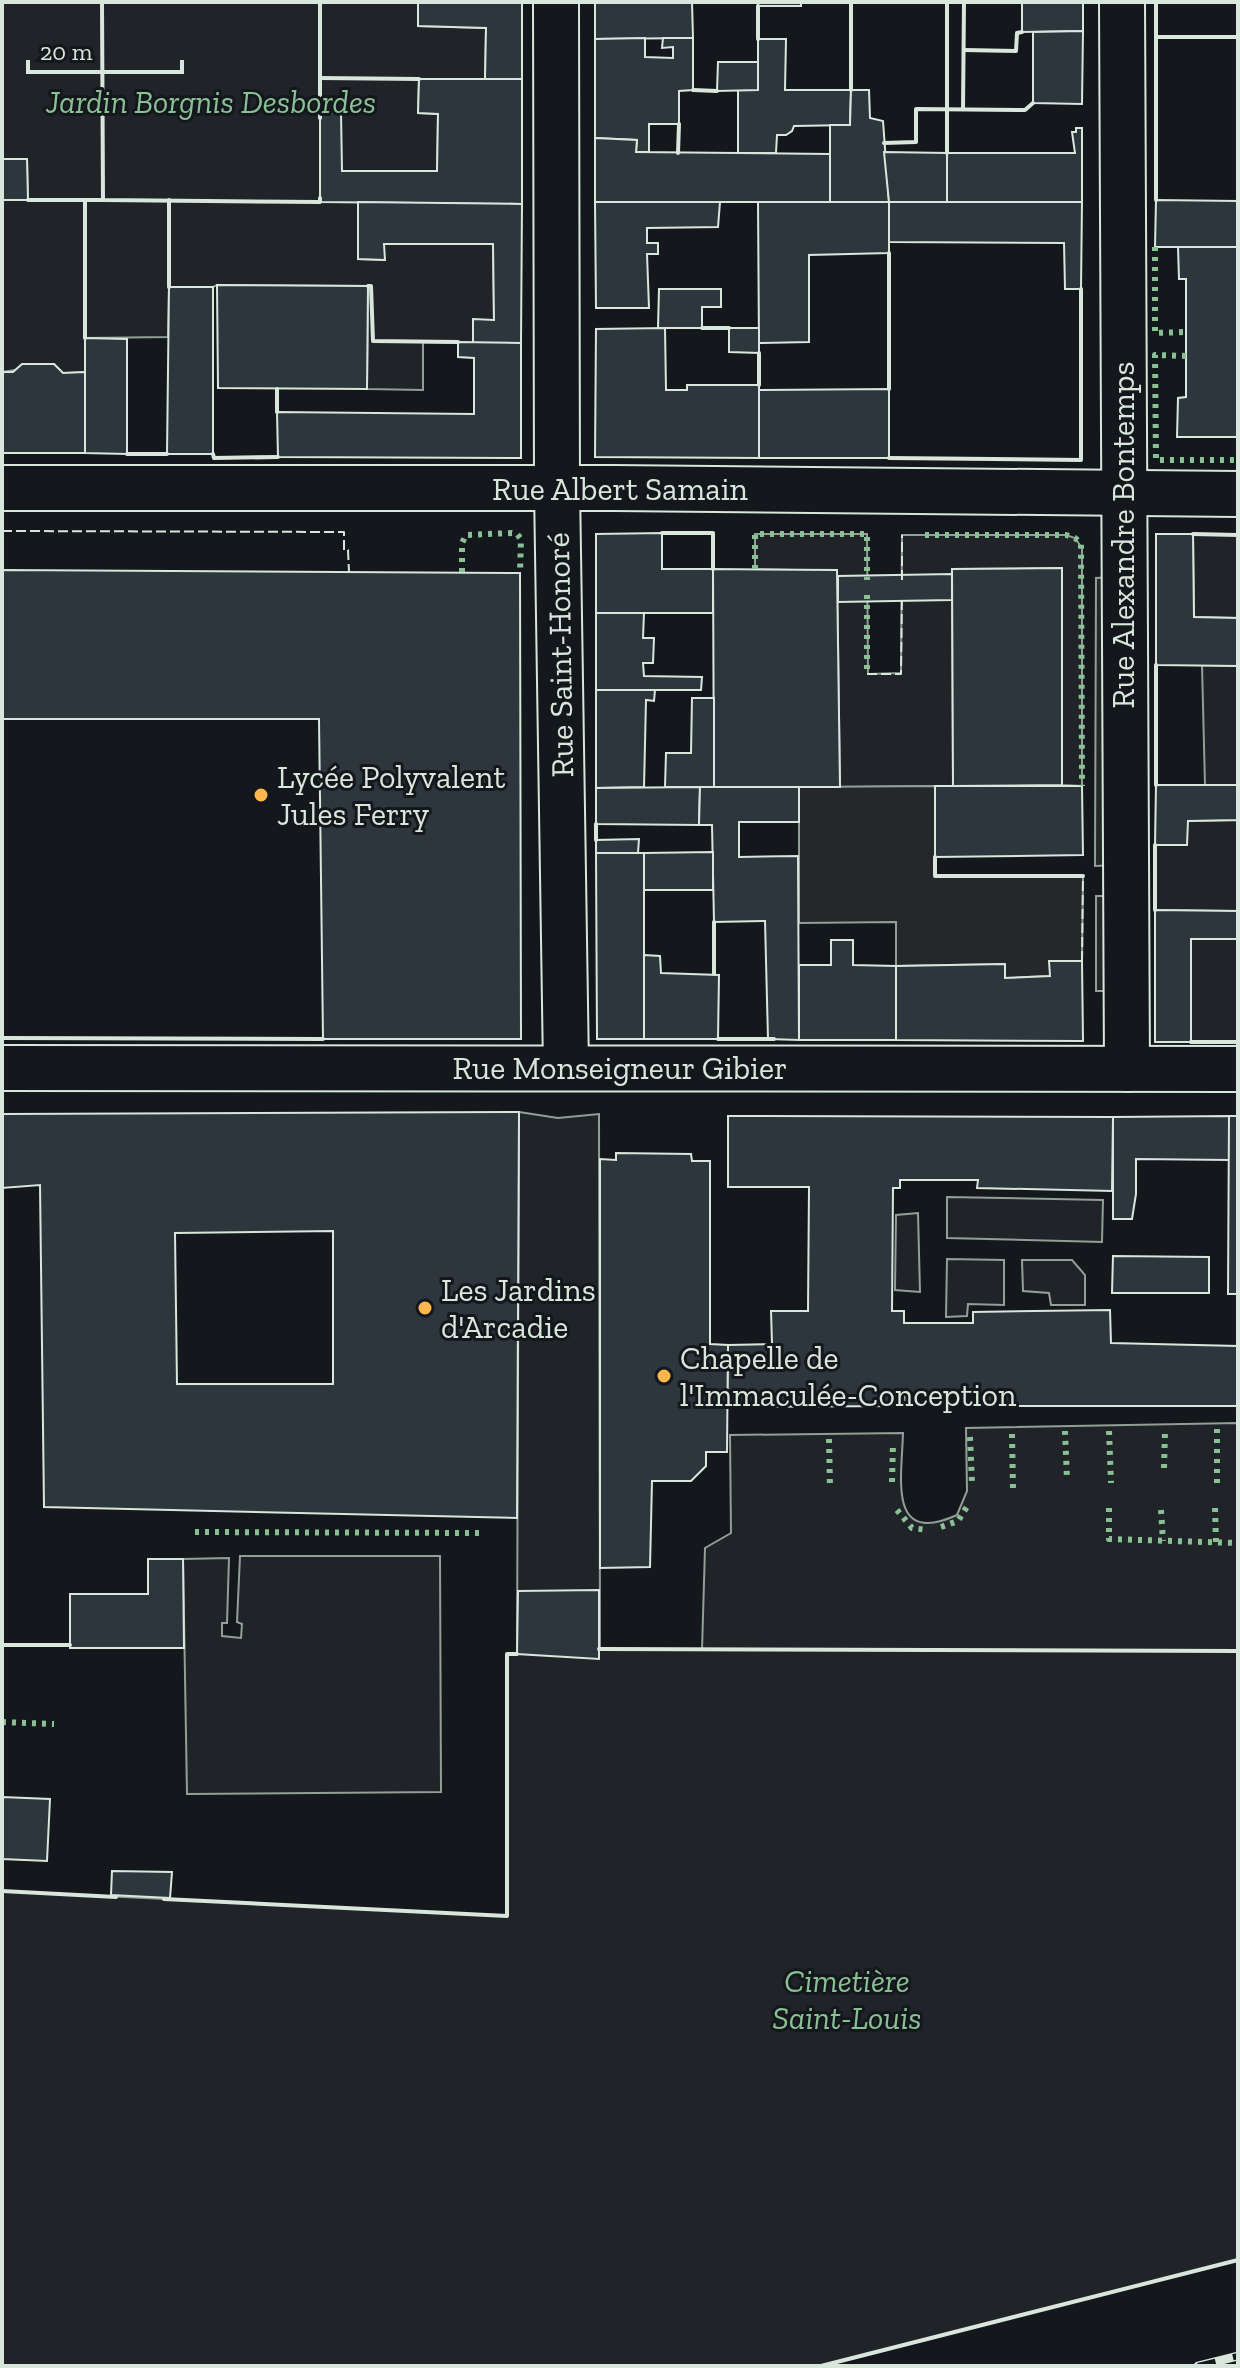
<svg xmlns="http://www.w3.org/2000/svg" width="1240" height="2368" font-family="'Zilla Slab',serif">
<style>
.green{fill:#202428;stroke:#939e99;stroke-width:2}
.parking{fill:#24282b;stroke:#939e99;stroke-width:2}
.building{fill:#2c363c;stroke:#d8e6dc;stroke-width:2;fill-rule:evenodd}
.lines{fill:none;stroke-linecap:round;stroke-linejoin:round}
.street-casing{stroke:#d8e6dc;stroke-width:48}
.street{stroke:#14181c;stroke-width:44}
.rail-casing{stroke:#d8e6dc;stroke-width:9}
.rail{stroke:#14181c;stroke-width:6;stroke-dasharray:18;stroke-linecap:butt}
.hedge{stroke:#8ac095;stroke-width:6;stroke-dasharray:4 6;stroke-linecap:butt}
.fence{stroke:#d8e6dc;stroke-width:2;stroke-dasharray:10 4;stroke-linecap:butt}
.wall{stroke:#d8e6dc;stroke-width:4}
.poi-dot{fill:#ffb74d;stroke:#14181c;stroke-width:3}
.labels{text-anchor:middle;stroke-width:6;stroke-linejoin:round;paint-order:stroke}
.park-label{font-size:32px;font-style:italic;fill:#8ac095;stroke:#14181c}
.street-label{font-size:32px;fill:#d8e6dc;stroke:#14181c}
.poi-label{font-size:32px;fill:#d8e6dc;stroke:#14181c;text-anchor:start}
</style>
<rect width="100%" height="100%" fill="#14181c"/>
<g class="green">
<polygon points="2,2 418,2 418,26 486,28 485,79 419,79 418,113 438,114 437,171 342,171 320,113 320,202 358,202 358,259 384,260 384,244 493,244 494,320 473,320 473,343 423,342 423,390 367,389 368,286 217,285 213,287 169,287 168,337 85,338 85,372 63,373 54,364 2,372 2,200 28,199 27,159 2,159"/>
<polygon points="755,534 867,534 868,674 901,673 902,535 1066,535 1075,538 1082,548 1082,786 1062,785 1062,568 952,569 953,786 840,787 837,571 755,569"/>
<polygon points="1193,534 1238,535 1238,618 1194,617"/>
<polygon points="1202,665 1238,666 1238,785 1205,785"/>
<polygon points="1238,820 1238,911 1155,910 1155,845 1188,821"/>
<rect x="1191" y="939" width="47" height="103"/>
<path d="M519,1112L558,1118L599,1114L600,1648L702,1650L705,1548L731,1533L730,1435L903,1433C902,1477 887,1547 957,1515L967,1491L966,1428L1238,1423V2260L821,2366H2V1891L507,1916V1654L517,1653Z"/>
<polygon points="947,1197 1103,1200 1102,1242 947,1238"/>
<polygon points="918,1213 920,1292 895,1290 896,1215"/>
<polygon points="947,1259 1004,1260 1004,1305 968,1304 967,1316 946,1317"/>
<polygon points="1022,1260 1072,1260 1085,1275 1085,1305 1051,1305 1049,1293 1023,1291"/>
<polygon points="240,1556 440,1556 441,1792 187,1794 183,1559 229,1558 227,1623 222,1623 222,1636 241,1638 242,1624 237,1622"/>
</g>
<g class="parking">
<polygon points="1114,577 1117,865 1095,866 1096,578"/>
<polygon points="935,786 936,875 1083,876 1082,961 1050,961 1050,976 1005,978 1004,964 896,966 896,922 799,923 799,787"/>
<polygon points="1096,896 1114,896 1116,991 1096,991"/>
</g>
<g class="building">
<polygon points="418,2 522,2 522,79 485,79 486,28 418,26"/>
<polygon points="595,2 692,2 693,38 595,39"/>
<rect x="758" y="2" width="43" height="4"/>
<polygon points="1022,2 1083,2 1083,31 1022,32"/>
<polygon points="1083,31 1082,104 1033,103 1033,32"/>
<polygon points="645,38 645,57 673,58 673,47 662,48 663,38 693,38 693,90 679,91 679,124 649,124 649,152 636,152 637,140 595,138 595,39"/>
<polygon points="758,39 786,39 785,90 851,90 850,125 794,126 792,131 786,135 777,135 776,153 738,153 738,90 758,90"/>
<polygon points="718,62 758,62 758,90 717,91"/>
<polygon points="419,79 522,79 522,204 320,202 320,112 341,113 342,171 437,171 438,114 418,113"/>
<polygon points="851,90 869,90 870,118 883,121 889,202 830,202 830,125 850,125"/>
<polygon points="1076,128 1082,128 1082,202 947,203 947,153 1075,153 1072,132 1076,132"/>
<polygon points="595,138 637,140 636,152 830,154 830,202 595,202"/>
<polygon points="884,152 947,153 947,203 889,202"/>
<polygon points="2,159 27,159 28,200 2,200"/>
<polygon points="1156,200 1238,201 1238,247 1155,247"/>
<polygon points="358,202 522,204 521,343 473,343 473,319 494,320 493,244 384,244 385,260 358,259"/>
<polygon points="595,202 720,202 718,227 647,228 647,243 658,243 658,254 647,254 649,308 596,308"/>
<polygon points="758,202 889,202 889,253 809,255 809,342 759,343"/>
<polygon points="889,202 1082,202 1081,289 1065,289 1064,243 889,242"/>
<polygon points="1178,247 1238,247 1238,437 1177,437 1178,398 1186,397 1186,279 1179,279"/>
<polygon points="217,285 368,286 367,389 218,388"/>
<polygon points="169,287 213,287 213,454 167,454"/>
<polygon points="659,289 721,289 721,307 702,307 702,328 658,328"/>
<polygon points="665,328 666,390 687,390 687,385 759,385 759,458 595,457 596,329"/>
<polygon points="729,328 759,328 759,353 729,352"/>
<polygon points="85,338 127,339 127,454 85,453"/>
<polygon points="458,342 521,343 521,458 278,457 277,412 474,414 474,358 458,357"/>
<polygon points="22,364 54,364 63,373 85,372 85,453 2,453 2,372 13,372"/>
<polygon points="889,389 889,458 759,458 759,390"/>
<polygon points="662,533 662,569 713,569 713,613 596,613 596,534"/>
<polygon points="1156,534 1193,534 1194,617 1238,618 1238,666 1156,665"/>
<polygon points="1062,568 1062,785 953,786 952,569"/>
<polygon points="713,569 837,570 840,787 714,787"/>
<polygon points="2,570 520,573 521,1039 323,1039 319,719 2,719"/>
<polygon points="952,574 952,600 838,602 838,576"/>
<polygon points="596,613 644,613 643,638 654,638 653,663 643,663 644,676 702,677 701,690 596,690"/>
<polygon points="596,690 655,690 654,701 646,700 644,787 596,788"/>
<polygon points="692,698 714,698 714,787 665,787 666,753 691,753"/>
<polygon points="1156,785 1238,785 1238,820 1188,821 1187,845 1155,845"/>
<polygon points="935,786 1082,786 1083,855 935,857"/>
<polygon points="700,787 699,825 596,824 596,788"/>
<polygon points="700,787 799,787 799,822 739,822 739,857 798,856 799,1040 768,1039 765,921 714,922 712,825 699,825"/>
<polygon points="639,839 638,853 596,853 596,840"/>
<polygon points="713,852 713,890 644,890 644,853"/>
<polygon points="596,853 644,853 644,1039 597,1039"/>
<polygon points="1155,910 1238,911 1238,939 1191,939 1191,1042 1155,1042"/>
<polygon points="831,940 853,940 853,965 896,966 896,1040 799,1040 799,965 831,965"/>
<polygon points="644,955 660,956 661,973 719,975 718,1039 644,1039"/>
<polygon points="1049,961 1082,961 1083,1041 896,1040 896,966 1005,964 1005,978 1050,976"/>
<path d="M519,1112L517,1518L44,1507L40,1185L2,1188V1114ZM333,1231V1384H177L175,1233Z"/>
<polygon points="728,1116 1113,1117 1112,1191 977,1188 978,1180 900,1180 900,1188 893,1188 892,1311 904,1311 904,1323 973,1323 973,1312 1110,1310 1111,1343 1238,1346 1238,1406 975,1406 975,1394 905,1394 906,1406 727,1407 728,1345 772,1344 771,1311 808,1311 809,1187 728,1187"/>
<polygon points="1229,1116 1229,1160 1136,1159 1136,1194 1132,1219 1113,1219 1113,1117"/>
<polygon points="1229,1116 1238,1116 1238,1294 1228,1294"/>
<polygon points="616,1153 691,1154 692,1161 710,1161 710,1344 728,1345 727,1452 706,1452 706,1466 691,1481 652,1481 650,1567 600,1568 600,1159 616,1160"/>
<polygon points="1113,1256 1209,1257 1209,1293 1112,1293"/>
<polygon points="148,1559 183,1559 184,1648 70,1648 70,1594 148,1594"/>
<polygon points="599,1590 599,1659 517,1654 518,1591"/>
<polygon points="2,1797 50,1799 47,1861 2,1859"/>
<polygon points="112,1871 172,1872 170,1898 111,1895"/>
</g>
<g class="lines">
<defs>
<g id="street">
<polyline points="556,2 557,488 566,1068"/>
<polyline points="1122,2 1127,1069"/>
<polyline points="2,488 614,488 1238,494"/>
<polyline points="2,1068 1238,1069"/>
</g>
</defs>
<use href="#street" class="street-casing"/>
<use href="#street" class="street"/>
<defs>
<polyline id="rail" points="1198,2366 1238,2356"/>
</defs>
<use href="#rail" class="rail-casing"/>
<use href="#rail" class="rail"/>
<g class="hedge">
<polyline points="1155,247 1155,333 1186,332"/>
<polyline points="1186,356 1155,355 1156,460 1238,460"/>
<polyline points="925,535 1066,535 1075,538 1081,543 1082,786"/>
<polyline points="755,569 755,534 867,534 867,580"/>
<polyline points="462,572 462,543 466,535 512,533 517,534 521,539 520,573"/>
<polyline points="867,595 867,674"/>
<polyline points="1217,1429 1217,1487"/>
<polyline points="1065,1431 1067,1479"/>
<polyline points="1109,1431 1111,1483"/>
<polyline points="1012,1434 1013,1489"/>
<polyline points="970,1437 972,1483"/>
<polyline points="829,1439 830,1488"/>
<polyline points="1164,1468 1165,1431"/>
<polyline points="892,1482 893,1442"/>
<polyline points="1109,1508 1109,1539 1238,1543"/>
<polyline points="1215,1508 1216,1543"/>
<polyline points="897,1510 912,1528 927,1530"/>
<polyline points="1161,1510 1163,1541"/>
<polyline points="941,1527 958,1521 968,1505"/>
<polyline points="195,1532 480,1533"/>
<polyline points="2,1722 54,1724"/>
</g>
<g class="fence">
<polyline points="2,531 344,532 344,550 348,550 349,572"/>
<polyline points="902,580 902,535"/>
<polyline points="867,674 901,674 902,596"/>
<polyline points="1082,961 1083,876"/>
</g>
<g class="wall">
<polyline points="102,2 103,200 320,202 320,198"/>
<polyline points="851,2 851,90"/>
<polyline points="947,2 947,153"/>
<polyline points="1156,2 1156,200"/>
<polyline points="758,6 758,39"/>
<polyline points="1156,37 1238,37"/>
<polyline points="964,50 1016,51 1017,33 1022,32"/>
<polyline points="320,78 419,79"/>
<polyline points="693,90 717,91"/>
<polyline points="963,109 964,2"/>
<polyline points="320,118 320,2"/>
<polyline points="884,143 916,142 916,109 1025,110 1033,103"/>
<polyline points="678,153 679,124"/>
<polyline points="28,200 103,200"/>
<polyline points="85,200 85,338"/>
<polyline points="889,253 889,389"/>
<polyline points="368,286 371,286 373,341 458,342"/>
<polyline points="169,287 169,200"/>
<polyline points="702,328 729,328"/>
<polyline points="759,385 759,353"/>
<polyline points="277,412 277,389"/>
<polyline points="127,454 167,454"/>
<polyline points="213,454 214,458 278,457"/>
<polyline points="889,458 1081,460 1081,289"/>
<polyline points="662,533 713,533 713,569"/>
<polyline points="1193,534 1238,535"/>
<polyline points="1156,785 1156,665"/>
<polyline points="596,824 596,840"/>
<polyline points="935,857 935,876 1083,876"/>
<polyline points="1155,910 1155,845"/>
<polyline points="714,922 714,974"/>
<polyline points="2,1038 323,1039"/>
<polyline points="718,1039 774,1039"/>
<polyline points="1191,1042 1238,1042"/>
<polyline points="2,1645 70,1645"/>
<polyline points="599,1649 1238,1651"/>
<polyline points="2,1891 116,1897"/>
<polyline points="164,1899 507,1916 507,1654 517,1654"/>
<polyline points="821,2366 1238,2260"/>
</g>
</g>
<g class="poi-dot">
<circle cx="261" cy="795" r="8"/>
<circle cx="425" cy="1308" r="8"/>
<circle cx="664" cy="1376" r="8"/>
</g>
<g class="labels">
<g class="park-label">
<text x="211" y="113">Jardin Borgnis Desbordes</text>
<text x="847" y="1992">Cimetière<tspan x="847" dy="37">Saint-Louis</tspan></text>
</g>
<g class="street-label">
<text x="620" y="500">Rue Albert Samain</text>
<text transform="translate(1123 535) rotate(-90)" y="11">Rue Alexandre Bontemps</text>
<text transform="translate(560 655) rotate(-91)" y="11">Rue Saint-Honoré</text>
<text x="620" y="1079">Rue Monseigneur Gibier</text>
</g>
<g class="poi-label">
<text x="277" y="788">Lycée Polyvalent<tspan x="277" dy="37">Jules Ferry</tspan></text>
<text x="441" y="1301">Les Jardins<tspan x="441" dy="37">d'Arcadie</tspan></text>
<text x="680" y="1369">Chapelle de<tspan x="680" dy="37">l'Immaculée-Conception</tspan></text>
</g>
</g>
<rect width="1240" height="2368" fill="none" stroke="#d8e6dc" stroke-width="8"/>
<path d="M28 60v12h154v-12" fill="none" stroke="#d8e6dc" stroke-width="4"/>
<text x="40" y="60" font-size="24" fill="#d8e6dc" stroke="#14181c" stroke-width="6" paint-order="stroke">20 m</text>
</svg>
